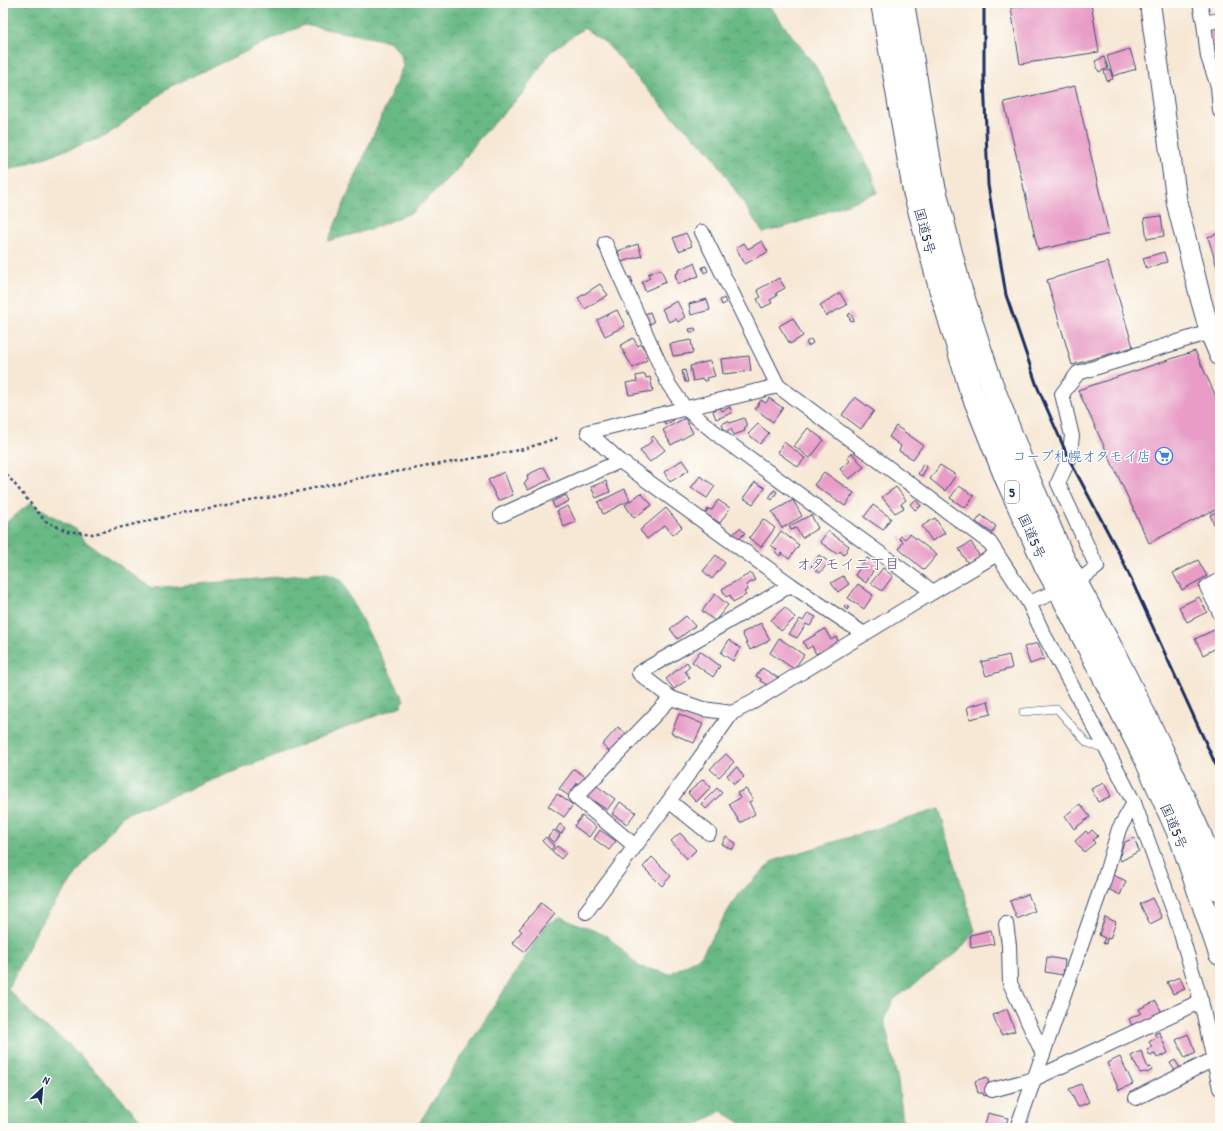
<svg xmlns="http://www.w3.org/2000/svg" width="1223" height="1131" font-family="'Patrick Hand','Klee One',sans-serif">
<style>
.forest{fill:url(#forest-crowns);stroke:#427471}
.building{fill:#e89cc6}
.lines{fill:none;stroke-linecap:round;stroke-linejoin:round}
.lane-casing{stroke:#3c4b70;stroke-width:8}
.street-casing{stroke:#3c4b70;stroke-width:16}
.secondary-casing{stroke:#3c4b70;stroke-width:22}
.highway-casing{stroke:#3c4b70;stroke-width:24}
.path{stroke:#3c4b70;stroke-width:2.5;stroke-dasharray:3 3;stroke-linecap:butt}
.lane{stroke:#fff;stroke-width:7}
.street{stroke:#fff;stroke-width:14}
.secondary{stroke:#fff;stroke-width:20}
.highway{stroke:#fff;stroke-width:22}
.rail{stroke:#1b2f5e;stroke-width:3}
.labels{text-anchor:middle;stroke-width:3;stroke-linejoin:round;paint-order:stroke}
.shield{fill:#fdfcf7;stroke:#5f6c8c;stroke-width:1}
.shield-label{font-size:13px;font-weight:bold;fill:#1b2f5e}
.street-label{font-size:14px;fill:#1b2f5e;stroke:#fdfcf7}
.shop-label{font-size:14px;fill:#366cbe;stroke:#fdfcf7;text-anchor:end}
.neighbourhood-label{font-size:15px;fill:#635582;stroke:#fdfcf7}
</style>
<defs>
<pattern id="forest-crowns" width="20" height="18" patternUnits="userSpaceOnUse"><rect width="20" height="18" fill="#69b984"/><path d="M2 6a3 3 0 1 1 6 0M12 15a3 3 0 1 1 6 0" fill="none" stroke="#56976f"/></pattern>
</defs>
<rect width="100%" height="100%" fill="#fdfcf7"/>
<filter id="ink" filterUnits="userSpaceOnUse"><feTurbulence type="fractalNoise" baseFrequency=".025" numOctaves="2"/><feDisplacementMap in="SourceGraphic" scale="8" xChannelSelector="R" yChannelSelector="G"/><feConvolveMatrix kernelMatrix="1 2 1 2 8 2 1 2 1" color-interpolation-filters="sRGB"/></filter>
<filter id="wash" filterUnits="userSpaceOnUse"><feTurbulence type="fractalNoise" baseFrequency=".012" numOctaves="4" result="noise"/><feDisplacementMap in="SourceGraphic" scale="16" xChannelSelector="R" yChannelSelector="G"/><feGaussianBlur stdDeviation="0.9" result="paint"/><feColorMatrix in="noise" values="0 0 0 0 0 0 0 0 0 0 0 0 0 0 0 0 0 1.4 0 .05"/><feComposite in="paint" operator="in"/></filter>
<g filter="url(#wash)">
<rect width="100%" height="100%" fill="#f7e8d5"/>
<g class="forest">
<polygon points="3,3 767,3 816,67 872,173 877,193 791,225 763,233 711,153 664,108 606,43 584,28 550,52 522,94 478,140 454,173 413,212 371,229 328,241 403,66 401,54 389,41 304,25 171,86 106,136 3,172"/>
<polygon points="31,503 77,530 83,540 152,588 326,573 341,580 404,700 401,706 123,815 84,863 39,926 8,989 40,1023 70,1045 141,1120 88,1128 3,1128 3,525"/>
<polygon points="939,809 975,931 958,952 894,999 884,1019 898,1082 904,1128 745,1128 744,1125 721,1111 692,1128 416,1128 546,925 561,917 607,936 640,967 670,974 701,956 737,896 773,861"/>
</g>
<g id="blocks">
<g class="building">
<polygon points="1042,3 1091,3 1099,52 1020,64 1011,8"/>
<polygon points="1220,26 1220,43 1212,45 1209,28"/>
<polygon points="1130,49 1136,69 1113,76 1107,56"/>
<polygon points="1104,57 1108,68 1099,72 1095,61"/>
<polygon points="1110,70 1113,79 1107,81 1104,71"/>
<polygon points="1075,86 1109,234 1038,250 1004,102"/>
<polygon points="1161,216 1164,236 1147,239 1144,218"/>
<polygon points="686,233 692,246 679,251 673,238"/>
<polygon points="1220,233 1220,273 1219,274 1208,237"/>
<polygon points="762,241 768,252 745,264 736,248 744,243 748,249"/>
<polygon points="638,244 642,256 621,262 618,251"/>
<polygon points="1164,252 1167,262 1146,268 1143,258"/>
<polygon points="1108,262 1133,347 1072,365 1047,280"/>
<polygon points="694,263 699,276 678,284 675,274 678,273 678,270"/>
<polygon points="706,266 708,271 704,273 702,267"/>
<polygon points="661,269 666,282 645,291 642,282 650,278 648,274"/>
<polygon points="631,277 633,283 629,284 626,279"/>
<polygon points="779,278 785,288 776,293 777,296 770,300 772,303 762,308 757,299 761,297 757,290"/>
<polygon points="600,284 608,295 585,309 578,298"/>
<polygon points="840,293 847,305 826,316 820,305"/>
<polygon points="724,298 726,303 722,305 720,300"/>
<polygon points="707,299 710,310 691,315 689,304"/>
<polygon points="677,301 685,317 678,322 676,319 669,322 662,309"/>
<polygon points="617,310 625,326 605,336 597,320"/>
<polygon points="650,312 654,322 650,324 645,314"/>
<polygon points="850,313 854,320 851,321 848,315"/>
<polygon points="793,318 803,336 790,344 779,326"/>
<polygon points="695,328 696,331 690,332 689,329"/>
<polygon points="633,338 638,346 641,344 648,355 645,357 647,360 633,368 620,346"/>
<polygon points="811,339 813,343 808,346 806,342"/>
<polygon points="691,340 693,353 673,356 670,344"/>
<polygon points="1195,351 1220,405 1220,507 1149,543 1078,390"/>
<polygon points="749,356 751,371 723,374 721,359"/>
<polygon points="710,361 715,376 706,378 707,381 704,381 703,379 693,381 690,366"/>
<polygon points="685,370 688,382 685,382 682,371"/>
<polygon points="645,374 646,378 650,377 653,391 629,395 626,383 637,381 636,376"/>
<polygon points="855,397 874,411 861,429 842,415"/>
<polygon points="769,398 783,408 773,422 755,409 761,400 766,403"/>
<polygon points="720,407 722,411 730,407 732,413 716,419 713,411"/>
<polygon points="672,417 674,420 665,425 664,422"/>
<polygon points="685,418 693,433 671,445 663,430"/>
<polygon points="744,418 747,426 744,428 745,431 734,435 731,429 725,432 722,424 728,421 730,423"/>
<polygon points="758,424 769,433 760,444 748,434"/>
<polygon points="896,426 923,445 913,459 899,451 901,446 889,437"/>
<polygon points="808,428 824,440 810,458 794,446"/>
<polygon points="653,436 665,450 650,462 640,451 652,441 650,439"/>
<polygon points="784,442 805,458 798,467 777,452"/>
<polygon points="852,453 864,467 849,479 840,469 850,461 847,457"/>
<polygon points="682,460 689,470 670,482 664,472"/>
<polygon points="923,464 927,467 922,476 918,474"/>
<polygon points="940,465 956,475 945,491 930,479"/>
<polygon points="544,467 551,479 528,490 524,483 528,480 527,475"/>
<polygon points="504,472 513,495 498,501 488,480"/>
<polygon points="824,472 854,493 845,506 814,485"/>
<polygon points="700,476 715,486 707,498 691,488"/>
<polygon points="606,481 610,492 596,498 591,487"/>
<polygon points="755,482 765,488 753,504 743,498"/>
<polygon points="959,486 974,496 965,508 950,498"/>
<polygon points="896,487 906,500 901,504 904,508 895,513 882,497"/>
<polygon points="625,489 630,500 603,514 598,502"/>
<polygon points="774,490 777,492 772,500 769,498"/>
<polygon points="641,493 652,505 634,518 625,505"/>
<polygon points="566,495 569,501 555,508 552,502"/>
<polygon points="718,500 730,508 720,523 705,514 708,509 712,510"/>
<polygon points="793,500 802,516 782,528 772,512"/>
<polygon points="916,500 921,506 915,510 910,504"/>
<polygon points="873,505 891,518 883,530 864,517"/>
<polygon points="568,506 576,522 564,527 557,511"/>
<polygon points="666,508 682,527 673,535 665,525 647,539 640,530"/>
<polygon points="1220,510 1220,539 1210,515"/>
<polygon points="811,515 818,528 802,538 796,528 791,530 789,526"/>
<polygon points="981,515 996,526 992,533 976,522"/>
<polygon points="935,518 945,533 932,541 922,526"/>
<polygon points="763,519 775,528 761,547 749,538"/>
<polygon points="740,528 745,533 738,540 732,535"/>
<polygon points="781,531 799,545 789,559 782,553 780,556 775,552 777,550 771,545"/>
<polygon points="828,531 849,546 844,555 840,551 837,554 820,542"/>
<polygon points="910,534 937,555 924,570 899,549 903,542 899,538 901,536 905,539"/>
<polygon points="971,542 980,557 968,564 959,549"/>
<polygon points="716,555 725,563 712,579 703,571"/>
<polygon points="819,555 829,562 820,573 811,566"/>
<polygon points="867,558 877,564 866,583 855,575"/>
<polygon points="1198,560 1207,576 1182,590 1173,573"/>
<polygon points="883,568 893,576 882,591 871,583"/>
<polygon points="751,573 755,580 746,585 748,590 744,592 746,595 733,602 730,595 726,597 722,589"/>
<polygon points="843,576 849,584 838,592 831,583"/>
<polygon points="858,584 873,595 864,609 848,598"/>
<polygon points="715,594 728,605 715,621 702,611"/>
<polygon points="1199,597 1207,612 1187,622 1179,607"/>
<polygon points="846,605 849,607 847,610 844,607"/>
<polygon points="785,607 795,618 781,631 771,620"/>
<polygon points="808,613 816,617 810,626 806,624 797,638 789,634 800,619 803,621"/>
<polygon points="686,616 695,626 678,639 670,629"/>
<polygon points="761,623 770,640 750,650 742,633"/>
<polygon points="825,629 831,640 836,637 842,647 822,656 819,652 816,654 812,646 807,649 803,642"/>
<polygon points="1216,629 1220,637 1220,646 1203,655 1195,639"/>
<polygon points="779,638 804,655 794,669 770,653"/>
<polygon points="729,640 740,648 733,661 721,653"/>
<polygon points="1038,643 1044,659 1030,664 1024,647"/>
<polygon points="700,651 720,666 713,677 692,662"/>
<polygon points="1009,655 1012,668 986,676 981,662"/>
<polygon points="687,662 690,667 685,671 690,678 674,689 666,679"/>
<polygon points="762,668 780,679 771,687 760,681 761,679 756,676"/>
<polygon points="988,701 991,714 970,719 967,707"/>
<polygon points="679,714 703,724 694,743 671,733"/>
<polygon points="618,727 633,739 617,758 602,745"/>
<polygon points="726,754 734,762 719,777 710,769"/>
<polygon points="737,767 744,777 734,784 727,775"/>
<polygon points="574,769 586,777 580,784 577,783 569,796 559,789"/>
<polygon points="703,779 711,787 696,802 688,793"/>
<polygon points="1104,783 1111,796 1098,802 1091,789"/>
<polygon points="594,784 615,799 607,810 585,795"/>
<polygon points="717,788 722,793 706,809 701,804"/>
<polygon points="746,789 753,800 749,802 755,814 740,823 729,804 740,798 737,793"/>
<polygon points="557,794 573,805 564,817 548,806"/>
<polygon points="620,802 636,812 627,824 612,814"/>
<polygon points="1080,804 1090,817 1074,829 1065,816"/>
<polygon points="582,816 596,827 589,837 574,826"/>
<polygon points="560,824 565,828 561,834 556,830"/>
<polygon points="554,830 560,835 554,843 548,837"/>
<polygon points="600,830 616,841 609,850 594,839"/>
<polygon points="1092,830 1098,836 1093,840 1095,843 1084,852 1075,841 1086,831 1088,834"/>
<polygon points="680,833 696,850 687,859 671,841"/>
<polygon points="546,837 554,846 551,850 542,841"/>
<polygon points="726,837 736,843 732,850 722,844"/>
<polygon points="1134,838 1139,851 1121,861 1119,856 1122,853 1121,850 1125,842"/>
<polygon points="557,846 566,853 561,859 552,851"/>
<polygon points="652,857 671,876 662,886 643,867"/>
<polygon points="1111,874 1126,881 1120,895 1106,888"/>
<polygon points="1028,894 1035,911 1017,919 1010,901"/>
<polygon points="1152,898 1162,918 1150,924 1140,904"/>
<polygon points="541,903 555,914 524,952 512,943 522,931 519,929"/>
<polygon points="1105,917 1116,922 1110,939 1107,938 1106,944 1103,943 1105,938 1099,935"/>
<polygon points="991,930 994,944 971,948 970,935"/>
<polygon points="1047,957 1065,960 1063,975 1045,972"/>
<polygon points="1180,977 1185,989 1173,994 1167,982"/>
<polygon points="1156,1001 1163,1015 1137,1036 1129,1019 1141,1013 1139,1009"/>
<polygon points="1007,1009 1015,1031 1001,1035 993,1015"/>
<polygon points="1159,1032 1168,1053 1157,1058 1155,1054 1150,1056 1147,1050 1152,1047 1149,1042 1157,1037 1154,1034"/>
<polygon points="1188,1034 1196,1053 1185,1058 1176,1040"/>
<polygon points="1141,1051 1148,1068 1151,1067 1152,1070 1147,1073 1146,1072 1140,1073 1131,1056"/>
<polygon points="1120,1057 1133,1084 1119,1090 1107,1063"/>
<polygon points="1175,1060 1182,1071 1178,1075 1170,1063"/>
<polygon points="987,1077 992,1094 984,1096 983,1093 978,1093 975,1081"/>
<polygon points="1081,1084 1089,1102 1078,1107 1069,1089"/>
<polygon points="988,1113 1008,1118 1005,1128 984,1128"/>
</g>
</g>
</g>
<g filter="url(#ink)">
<use href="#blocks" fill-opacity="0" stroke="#3c4b70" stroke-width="1"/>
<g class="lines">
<defs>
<polyline id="lane" points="1023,712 1057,709 1087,743 1105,749"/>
<g id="street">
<polyline points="1200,3 1204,23 1208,57 1218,86 1220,111"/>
<polyline points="1204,23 1220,20"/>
<polyline points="702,232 778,386"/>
<polyline points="605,243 669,385 685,408 723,439 933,592"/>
<polyline points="501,515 620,461"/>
<polyline points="1220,580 1207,587 1220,613"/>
<polyline points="1029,603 1076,583 1097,567 1058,483 1069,459 1072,436 1062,394 1078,373 1210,332"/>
<polyline points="864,634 791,585 620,461 588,432 778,386 990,543 1029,603 1043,633 1107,750 1134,803 1176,917 1201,1001 1220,1088"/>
<polyline points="732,713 703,709 671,698 639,673 791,585"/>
<polyline points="669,801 709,833"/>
<polyline points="635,846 576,797 671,698"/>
<polyline points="586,912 669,801 732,713 753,702 933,592 997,554"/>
<polyline points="1006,924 1009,945 1010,983 1043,1054"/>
<polyline points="992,1090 1034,1079 1201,1001"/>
<polyline points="1136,1098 1214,1059"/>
<polyline points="1017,1128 1104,880 1119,829 1134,803"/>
</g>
<polyline id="secondary" points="1150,3 1177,204 1201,300 1210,332 1220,356"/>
<g id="highway">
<polyline points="882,3 914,191 940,288 970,388 1006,478 1046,567 1059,590 1145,758 1181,839 1220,954"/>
<polyline points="903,3 934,186 959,284 991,382 1025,470 1063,558 1112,649 1162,750 1200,834 1220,890"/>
</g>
</defs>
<use href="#lane" class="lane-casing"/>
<use href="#street" class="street-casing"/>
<use href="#secondary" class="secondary-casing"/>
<use href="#highway" class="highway-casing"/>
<polyline class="path" points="3,470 45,521 67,531 93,534 181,513 273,497 360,478 481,457 524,449 560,437"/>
<use href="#lane" class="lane"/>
<use href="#street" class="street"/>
<use href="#secondary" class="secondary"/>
<use href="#highway" class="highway"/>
<polyline class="rail" points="984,3 984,75 988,185 1006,295 1037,386 1069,459 1120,555 1220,774"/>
</g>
</g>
<defs>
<symbol id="supermarket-ring" viewBox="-11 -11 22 22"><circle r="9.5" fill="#fdfcf7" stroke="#3f7fe0" stroke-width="1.5"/><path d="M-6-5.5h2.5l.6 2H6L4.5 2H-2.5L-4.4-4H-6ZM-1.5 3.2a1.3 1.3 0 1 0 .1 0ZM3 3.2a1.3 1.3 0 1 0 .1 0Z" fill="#3f7fe0"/></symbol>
</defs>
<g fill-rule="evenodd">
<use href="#supermarket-ring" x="1154" y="446" width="20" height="20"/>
</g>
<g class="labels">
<rect class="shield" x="1005" y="481" width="14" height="22" rx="3"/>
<g class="shield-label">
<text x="1012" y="497">5</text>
</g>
<g class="street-label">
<text transform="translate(925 231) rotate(75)" y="5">国道5号</text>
<text transform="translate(1032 536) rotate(66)" y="5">国道5号</text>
<text transform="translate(1174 826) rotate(67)" y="5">国道5号</text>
</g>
<g class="shop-label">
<text x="1151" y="461">コープ札幌オタモイ店</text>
</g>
<g class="neighbourhood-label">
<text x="848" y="569">オタモイ二丁目</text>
</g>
</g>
<rect width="1223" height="1131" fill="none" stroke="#fdfcf7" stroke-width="16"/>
<g transform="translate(42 1089) rotate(26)" stroke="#fdfcf7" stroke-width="3" paint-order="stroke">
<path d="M0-3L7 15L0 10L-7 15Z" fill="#1b2f5e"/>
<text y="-6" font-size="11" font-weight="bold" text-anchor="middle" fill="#1b2f5e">N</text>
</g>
</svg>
